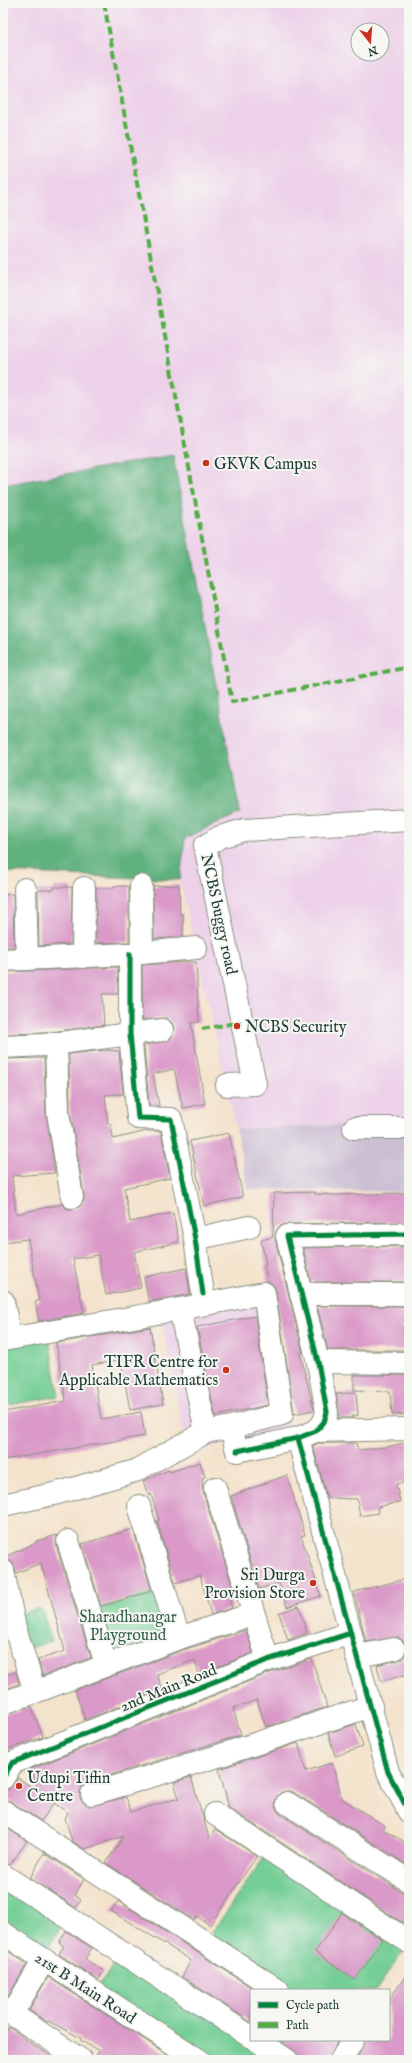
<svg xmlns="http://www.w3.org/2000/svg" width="412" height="2063" font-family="'IM FELL English',serif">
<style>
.built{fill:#edd1e9;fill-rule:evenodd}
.industrial{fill:#ccbfd4}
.green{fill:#74ce95;stroke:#4a8664}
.forest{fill:#5fb17e;stroke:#3f7759}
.building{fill:#da99c8}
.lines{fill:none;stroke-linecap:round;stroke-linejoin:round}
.minor-casing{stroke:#8a9080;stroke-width:24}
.minor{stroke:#fff;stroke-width:22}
.quiet{stroke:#52ad45;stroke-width:4;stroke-dasharray:8 4;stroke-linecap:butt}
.cycleway-casing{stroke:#f6f6f2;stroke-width:8}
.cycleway{stroke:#00873e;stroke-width:5}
.poi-dot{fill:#c8321e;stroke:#f6f6f2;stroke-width:1.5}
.labels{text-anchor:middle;stroke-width:4;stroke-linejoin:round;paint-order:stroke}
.poi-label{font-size:16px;fill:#1f3d34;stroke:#f6f6f2;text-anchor:start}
.street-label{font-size:16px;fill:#1f3d34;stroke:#f6f6f2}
.park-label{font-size:16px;fill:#34614c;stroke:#f6f6f2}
</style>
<rect width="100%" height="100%" fill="#f6f6f2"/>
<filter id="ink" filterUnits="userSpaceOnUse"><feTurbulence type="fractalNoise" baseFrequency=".025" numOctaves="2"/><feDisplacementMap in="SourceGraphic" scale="8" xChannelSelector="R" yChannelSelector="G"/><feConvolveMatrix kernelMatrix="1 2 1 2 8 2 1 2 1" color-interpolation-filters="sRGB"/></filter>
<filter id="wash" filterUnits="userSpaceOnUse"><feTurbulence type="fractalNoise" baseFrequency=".012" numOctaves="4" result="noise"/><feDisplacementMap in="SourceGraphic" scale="16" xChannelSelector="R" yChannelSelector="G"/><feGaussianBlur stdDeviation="0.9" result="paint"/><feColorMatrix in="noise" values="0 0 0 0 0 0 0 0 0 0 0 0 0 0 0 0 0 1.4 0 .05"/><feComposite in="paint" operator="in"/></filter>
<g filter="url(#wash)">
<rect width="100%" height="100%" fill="#f4e3cc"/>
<g class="built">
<path d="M3,3H409V1122L236,1129L180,880L3,872ZM358,30H382V54H358Z"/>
<polygon points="265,1285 291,1431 188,1452 159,1309"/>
</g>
<polygon class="industrial" points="409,1122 409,1192 248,1189 236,1129"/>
<g class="green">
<polygon points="49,1339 59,1396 3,1406 3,1347"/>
<polygon points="154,1592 167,1635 112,1657 98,1609"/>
<polygon points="39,1608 42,1610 52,1641 27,1649 16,1616"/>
<polygon points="266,1854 405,1949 376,1990 292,1990 211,1934"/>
<polygon points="3,1884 64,1923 44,1954 3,1928"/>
<polygon points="118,1957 276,2060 207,2060 98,1987"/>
</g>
<polygon class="forest" points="173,455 240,813 185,838 180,880 3,872 3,485"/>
<g id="blocks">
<g class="building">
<polygon points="179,885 180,914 183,914 183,937 154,939 153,886"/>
<polygon points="114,886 129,886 129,942 96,943 96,888 114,888"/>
<polygon points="54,887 72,887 71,944 39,946 38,890 54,890"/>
<polygon points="13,894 14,947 3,947 3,895"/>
<polygon points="184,962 196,962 199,1022 191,1023 205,1104 183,1108 174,1069 153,1074 159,1106 149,1106 144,1045 169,1040 173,1035 174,1029 172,1023 166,1018 142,1020 142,965"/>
<polygon points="118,967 118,994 102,994 104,1025 43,1033 3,1034 3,972"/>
<polygon points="105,1050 119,1051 123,1094 105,1095 108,1124 111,1124 113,1139 147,1131 161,1131 170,1178 124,1188 130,1222 173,1213 179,1242 134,1252 141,1288 106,1295 98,1255 73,1259 84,1313 39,1321 35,1302 39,1301 28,1239 3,1242 3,1059 44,1058 46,1113 55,1173 12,1176 16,1214 62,1204 67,1209 74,1209 80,1206 84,1201 84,1195 70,1112 69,1054"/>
<polygon points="229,1133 243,1197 204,1206 190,1141"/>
<polygon points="315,1192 315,1194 338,1195 405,1193 406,1222 287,1224 280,1226 276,1231 275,1239 303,1353 300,1353 314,1410 294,1414 276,1291 273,1285 268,1281 264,1266 266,1265 261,1240 273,1237 274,1193"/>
<polygon points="409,1246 409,1282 311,1282 303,1248"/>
<polygon points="186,1268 190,1294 149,1302 144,1277"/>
<polygon points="317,1306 409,1306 409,1326 403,1326 405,1350 328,1350"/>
<polygon points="255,1316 268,1405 215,1416 197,1327"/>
<polygon points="150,1327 163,1404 130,1410 121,1360 92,1365 101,1419 141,1412 145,1436 3,1460 3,1412 66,1401 56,1343"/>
<polygon points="354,1375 409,1375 409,1414 392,1415 390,1391 354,1390"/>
<polygon points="356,1392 358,1415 352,1416 353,1418 338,1418 339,1410 336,1394"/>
<polygon points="409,1442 409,1482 396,1484 400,1502 377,1507 378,1513 360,1516 357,1499 327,1498 313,1446 318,1443 356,1443 358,1450 386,1447"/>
<polygon points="200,1462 205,1477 202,1478 203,1492 233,1588 227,1590 232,1608 211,1615 200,1575 175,1583 157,1521 159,1520 151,1494 148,1495 143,1481 169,1470 170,1472"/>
<polygon points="287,1475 305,1535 301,1536 321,1596 287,1607 279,1583 259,1589 231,1496"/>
<polygon points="133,1529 152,1591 101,1606 82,1544"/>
<polygon points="57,1535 56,1545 91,1658 43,1676 38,1660 65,1651 41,1563 16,1573 13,1563 4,1557 36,1543 36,1541"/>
<polygon points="409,1578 409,1674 381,1681 377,1665 402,1659 406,1653 406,1646 403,1641 398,1637 366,1642 354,1592"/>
<polygon points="299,1606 307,1633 288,1640 279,1613"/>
<polygon points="246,1630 253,1653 199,1674 195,1660 157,1674 162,1689 85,1720 75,1690 183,1650"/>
<polygon points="312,1659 327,1707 266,1727 257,1700 233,1708 241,1735 88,1782 83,1785 80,1791 80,1798 84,1803 90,1806 126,1797 131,1812 179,1798 174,1782 191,1777 209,1838 215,1829 257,1856 210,1925 197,1916 194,1920 106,1863 124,1836 84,1849 72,1841 65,1818 68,1813 54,1803 41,1821 10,1801 3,1799 5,1790 9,1789 18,1778 39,1792 31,1769 272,1672"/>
<polygon points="16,1672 19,1684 3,1690 3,1676"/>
<polygon points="31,1706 43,1737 3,1751 3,1715"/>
<polygon points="356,1724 363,1747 335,1756 328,1733"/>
<polygon points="298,1743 306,1771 332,1763 342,1799 385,1826 383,1830 409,1844 409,1866 293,1792 288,1791 282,1792 277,1796 275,1802 276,1809 280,1814 402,1892 409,1893 409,1927 229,1808 219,1769"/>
<polygon points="3,1826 27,1841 10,1865 3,1863"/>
<polygon points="44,1853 84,1879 75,1895 81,1899 76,1908 30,1878"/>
<polygon points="118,1901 251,1987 251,2022 182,1977 191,1960 111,1911"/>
<polygon points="342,1913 383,1940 355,1980 315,1952"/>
<polygon points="66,1931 92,1948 85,1959 104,1971 98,1980 59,1954 64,1946 59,1943"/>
<polygon points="3,1948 27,1964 8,1997 3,1996"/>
<polygon points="409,1971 409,2050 403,2060 356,2060 365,2040 389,2040 389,2000"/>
<polygon points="48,1977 176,2060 94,2060 99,2051 80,2040 81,2038 48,2021 47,2022 29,2010"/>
<polygon points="9,2027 32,2044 57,2060 15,2060 3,2052 3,2037"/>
<polygon points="279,2040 338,2040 329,2060 303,2060 294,2050"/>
</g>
</g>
</g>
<g filter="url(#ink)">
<use href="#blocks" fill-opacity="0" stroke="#8a9080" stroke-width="1"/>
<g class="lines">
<defs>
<g id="minor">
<polyline points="141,886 142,953"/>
<polyline points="25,889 27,959"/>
<polyline points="130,954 130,1034 138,1118 171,1119 195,1239 203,1294"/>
<polyline points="83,957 84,888"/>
<polyline points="3,960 130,954 196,948"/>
<polyline points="56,1043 58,1113 72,1197"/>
<polyline points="3,1047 44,1045 162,1030"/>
<polyline points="227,1085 255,1084 205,846 220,837 244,830 409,820"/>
<polyline points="354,1128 409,1128"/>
<polyline points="195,1239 249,1227"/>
<polyline points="301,1294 409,1294"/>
<polyline points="3,1301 9,1332"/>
<polyline points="3,1340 180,1309"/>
<polyline points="318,1362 409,1363"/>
<polyline points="231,1427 282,1414 264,1293 180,1309 206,1432 231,1427 237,1451 298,1438 316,1431 324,1422 327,1412 318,1362 287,1236 409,1234"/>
<polyline points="316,1431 409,1429"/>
<polyline points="298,1438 388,1772 409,1812"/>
<polyline points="215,1488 268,1660"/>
<polyline points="3,1505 58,1493 135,1471 206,1432"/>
<polyline points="139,1506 179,1638"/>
<polyline points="68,1541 106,1664"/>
<polyline points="3,1571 15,1628 35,1692 179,1638 253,1614"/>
<polyline points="358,1656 394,1649"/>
<polyline points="3,1703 35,1692"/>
<polyline points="3,1778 12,1763 268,1660 351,1633"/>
<polyline points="92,1794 218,1756 371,1706"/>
<polyline points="287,1803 409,1881"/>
<polyline points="3,1811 278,1990"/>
<polyline points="215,1814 409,1942"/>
<polyline points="3,1875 251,2037"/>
<polyline points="3,1933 199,2060"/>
<polyline points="3,2008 81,2060"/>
<polyline points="12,2014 44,1960"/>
<polyline points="256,2040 287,2060"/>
<polyline points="341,2060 353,2040"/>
</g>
</defs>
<use href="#minor" class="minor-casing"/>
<use href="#minor" class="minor"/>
<g class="quiet">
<polyline points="104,3 232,702 409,667"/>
<polyline points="202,1029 241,1022"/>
</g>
<defs>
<g id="cycleway">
<polyline points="130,954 130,1034 138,1118 171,1119 195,1239 203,1294"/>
<polyline points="298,1438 388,1772 409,1812"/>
<polyline points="237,1451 298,1438 316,1431 324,1422 327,1412 318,1362 287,1236 409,1234"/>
<polyline points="3,1778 12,1763 268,1660 351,1633"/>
</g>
</defs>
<use href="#cycleway" class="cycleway-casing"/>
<use href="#cycleway" class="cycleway"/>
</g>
</g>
<g class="poi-dot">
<circle cx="206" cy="463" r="4"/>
<circle cx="237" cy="1026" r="4"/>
<circle cx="226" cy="1370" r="4"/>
<circle cx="313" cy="1583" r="4"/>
<circle cx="19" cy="1786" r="4"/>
</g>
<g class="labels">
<g class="poi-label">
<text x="214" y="469">GKVK Campus</text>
<text x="245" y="1032">NCBS Security</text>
<text x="218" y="1367" text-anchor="end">TIFR Centre for<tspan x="218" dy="18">Applicable Mathematics</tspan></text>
<text x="305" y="1580" text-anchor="end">Sri Durga<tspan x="305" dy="18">Provision Store</tspan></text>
<text x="27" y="1783">Udupi Tiffin<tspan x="27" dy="18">Centre</tspan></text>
</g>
<g class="street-label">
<text transform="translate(220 914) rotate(78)" y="6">NCBS buggy road</text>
<text transform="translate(168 1687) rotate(-22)" y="6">2nd Main Road</text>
<text transform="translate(86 1987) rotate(33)" y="6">21st B Main Road</text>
</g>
<g class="park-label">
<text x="128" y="1622">Sharadhanagar<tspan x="128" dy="18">Playground</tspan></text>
</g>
</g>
<rect width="412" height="2063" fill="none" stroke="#f6f6f2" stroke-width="16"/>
<rect x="250" y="1989" width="140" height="52" fill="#f6f6f2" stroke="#a0aca6"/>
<rect x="258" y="2002" width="20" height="6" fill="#00873e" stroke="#a0aca6"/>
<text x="286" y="2009" font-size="12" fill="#1f3d34">Cycle path</text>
<rect x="258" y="2022" width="20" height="6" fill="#52ad45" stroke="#a0aca6"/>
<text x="286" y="2029" font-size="12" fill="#1f3d34">Path</text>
<g transform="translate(370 42) rotate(163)"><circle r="19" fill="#f6f6f2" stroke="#a0aca6"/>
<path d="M0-3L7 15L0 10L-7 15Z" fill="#c8321e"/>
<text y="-6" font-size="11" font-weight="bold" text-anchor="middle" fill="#1f3d34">N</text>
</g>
</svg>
